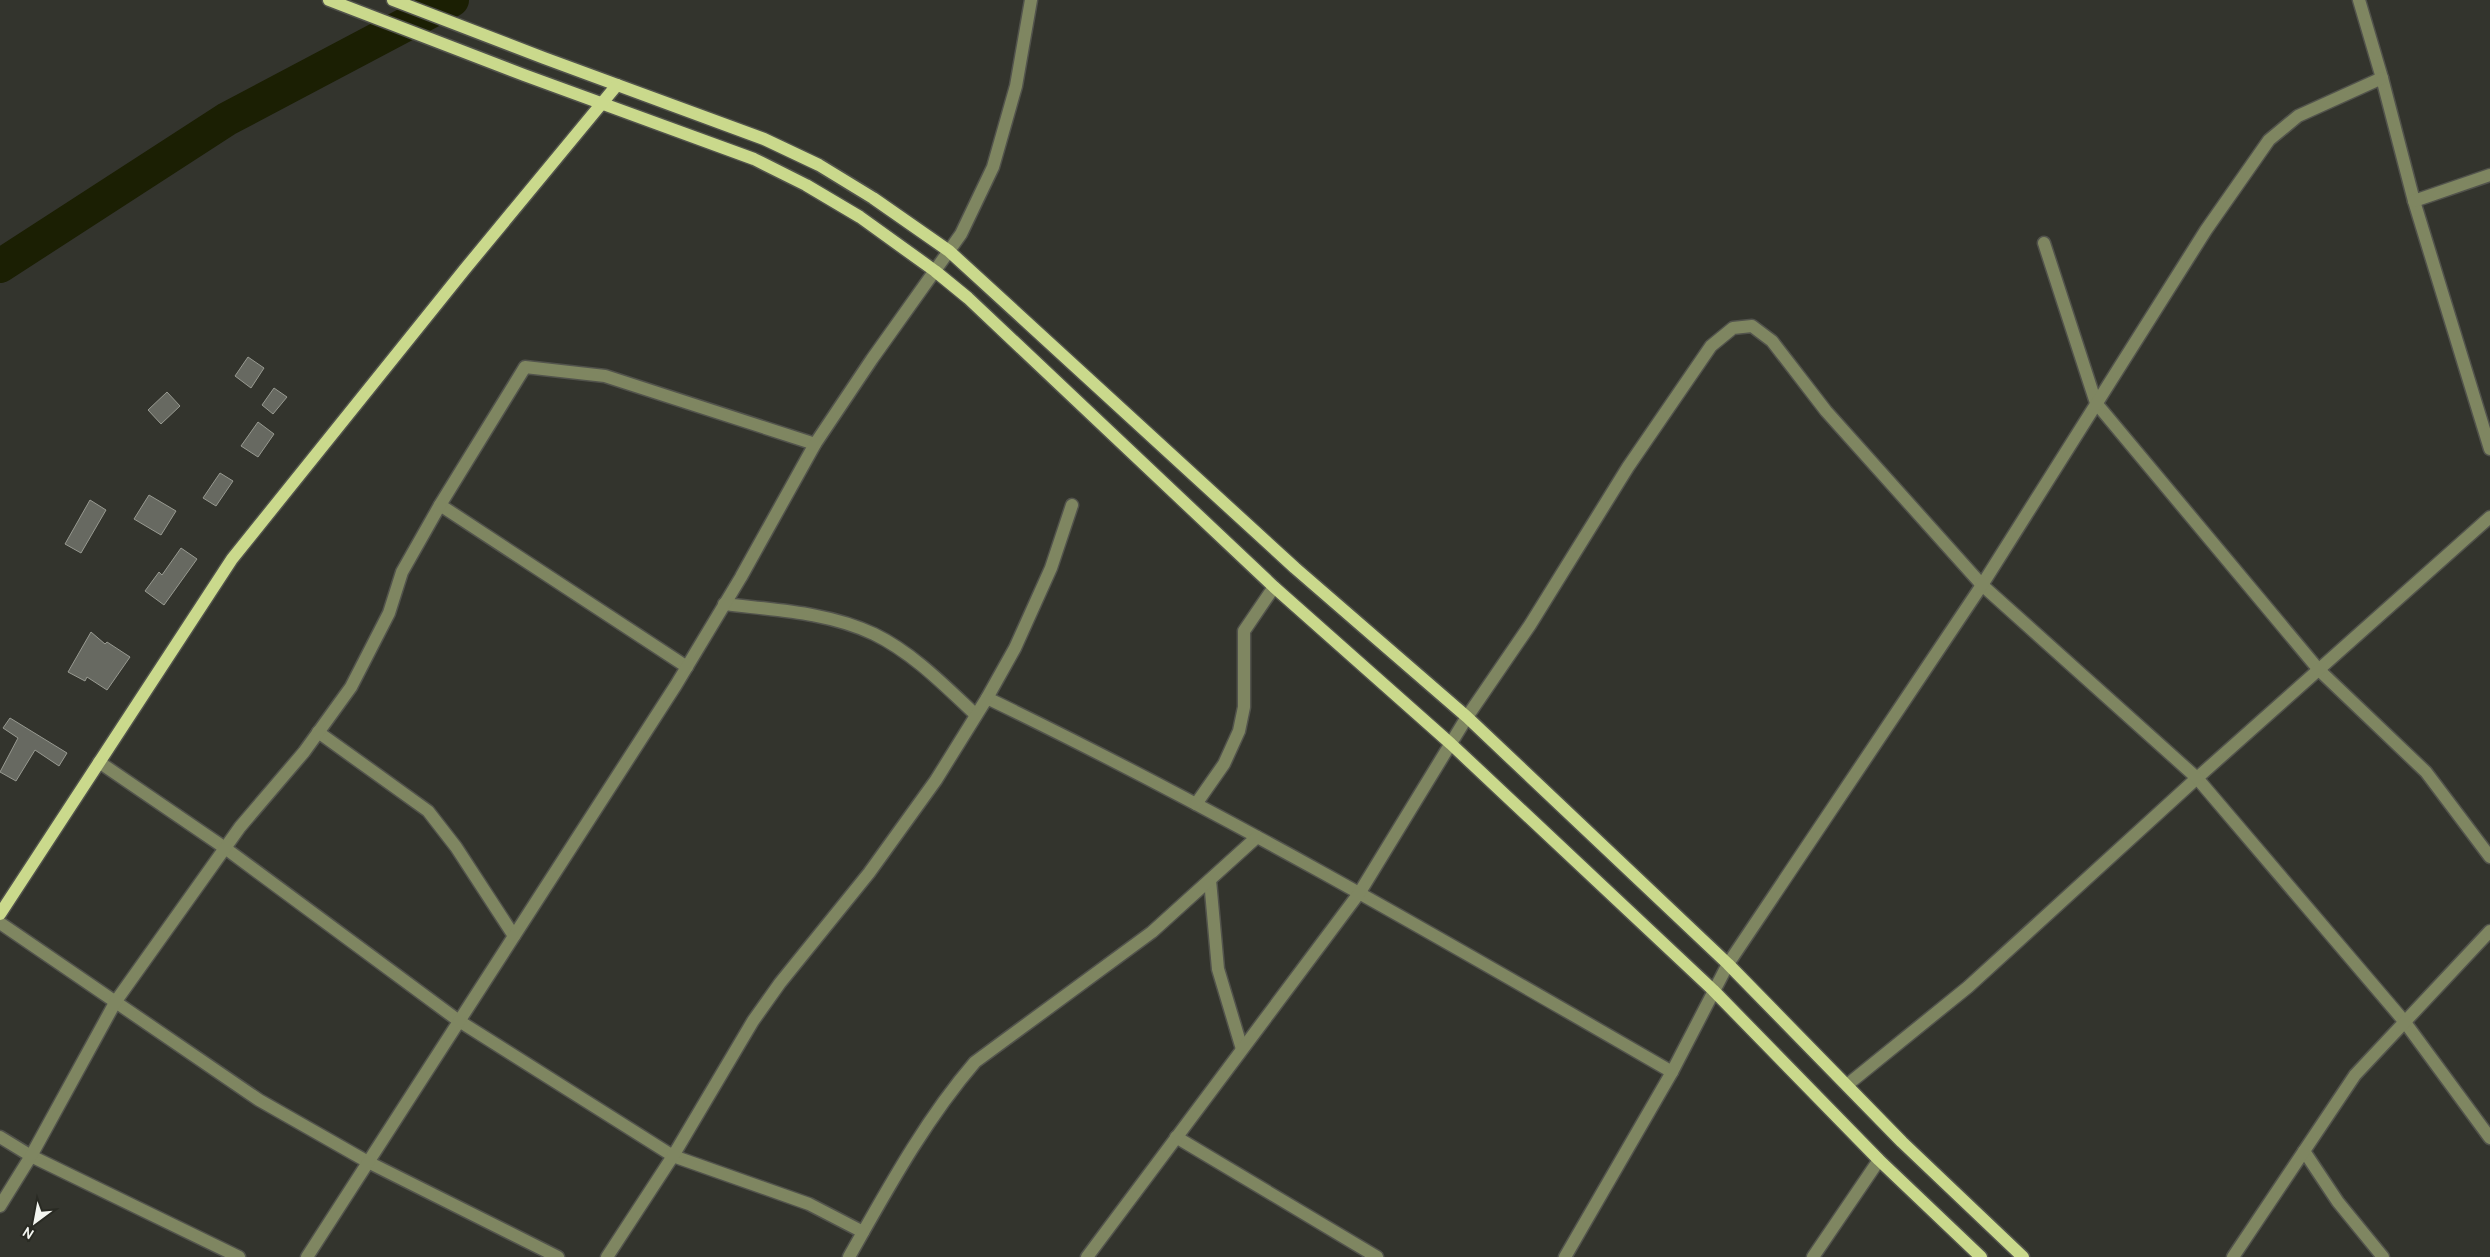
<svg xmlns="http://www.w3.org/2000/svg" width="2490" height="1257" font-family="Cabin,sans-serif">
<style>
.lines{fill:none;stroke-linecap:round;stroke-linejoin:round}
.river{stroke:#1b1f03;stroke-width:34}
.building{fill:#676961;stroke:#989a91}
.minor-casing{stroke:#52534c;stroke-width:15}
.major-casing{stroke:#52534c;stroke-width:15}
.minor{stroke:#7f8661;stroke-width:12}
.major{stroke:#cad98c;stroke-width:12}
</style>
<rect width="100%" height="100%" fill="#33342d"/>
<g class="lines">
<polyline class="river" points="0,266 227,119 452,0"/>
</g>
<g class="building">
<polygon points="248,357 264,368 251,388 235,376"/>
<polygon points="274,388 287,397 273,414 262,405"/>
<polygon points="167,392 180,406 161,424 148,410"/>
<polygon points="258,422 274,434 258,457 241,446"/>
<polygon points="220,473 233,481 216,506 203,498"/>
<polygon points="149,495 176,511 161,535 134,519"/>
<polygon points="90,500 106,510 81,553 65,544"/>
<polygon points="181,548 197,559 164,605 145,591 159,572 162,575"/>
<polygon points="91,632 105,644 107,642 130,657 107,690 87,677 85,681 68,672"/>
<polygon points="10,718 67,753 59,766 35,750 16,781 0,772 18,738 3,728"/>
</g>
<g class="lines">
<defs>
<g id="minor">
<polyline points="2359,0 2382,78 2414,201 2490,449"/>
<polyline points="2414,201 2490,175"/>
<polyline points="2044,243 2096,403 2319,670 2426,772 2490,857"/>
<polyline points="440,505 687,667"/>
<path d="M724,604C774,610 828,612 874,634C913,653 945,686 976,715"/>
<path d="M987,698C1222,811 1447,942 1672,1072"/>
<polyline points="318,732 428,811 456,847 514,936"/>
<polyline points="99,762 225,848 459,1021 673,1156 809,1204 863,1232"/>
<polyline points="1196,804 1224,764 1239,731 1244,707 1244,631 1274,587"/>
<polyline points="1210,880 1218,969 1242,1049"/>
<polyline points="0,923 259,1100 368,1162 558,1257"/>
<polyline points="1847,1085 1968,987 2197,778 2490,517"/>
<polyline points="0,1137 31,1156 239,1257"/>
<polyline points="1176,1137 1377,1257"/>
<polyline points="2304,1151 2338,1202 2383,1257"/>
<polyline points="0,1206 31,1156 116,1001 240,827 304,752 351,687 389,613 402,572 440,505 525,367 605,376 815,444"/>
<polyline points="307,1257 676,685 741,577 815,444 872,359 961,234 993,167 1016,86 1031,0"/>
<polyline points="607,1257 673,1156 753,1021 780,983 869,873 936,780 987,698 1015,648 1051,568 1072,505"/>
<path d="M849,1257C887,1190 925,1120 975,1062L1152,932L1257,837"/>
<polyline points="1087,1257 1360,892 1467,717 1530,625 1628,467 1711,346 1733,328 1752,326 1772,341 1826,411 1982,585 2197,778 2404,1021 2490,1138"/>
<polyline points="1565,1257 1672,1072 1728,964 1982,585 2206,230 2269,140 2298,116 2382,78"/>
<polyline points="1813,1257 1879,1160"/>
<polyline points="2233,1257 2355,1075 2490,931"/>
</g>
<g id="major">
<polyline points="329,0 524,75 754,159 806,185 860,217 935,271 968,298 1274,587 1451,744 1713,990 1879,1160 1981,1257"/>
<polyline points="393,0 544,58 764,139 819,165 873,198 949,251 1295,568 1467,717 1728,964 1902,1142 2023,1257"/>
<polyline points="0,914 232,559 465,269 617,85"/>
</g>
</defs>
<use href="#minor" class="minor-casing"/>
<use href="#major" class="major-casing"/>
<use href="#minor" class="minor"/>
<use href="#major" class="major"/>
</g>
<g transform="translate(35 1222) rotate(212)" stroke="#292a23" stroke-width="4" paint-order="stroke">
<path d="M0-4L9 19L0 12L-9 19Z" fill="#f4f6f1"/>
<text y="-8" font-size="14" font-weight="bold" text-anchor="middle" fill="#f4f6f1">N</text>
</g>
</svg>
